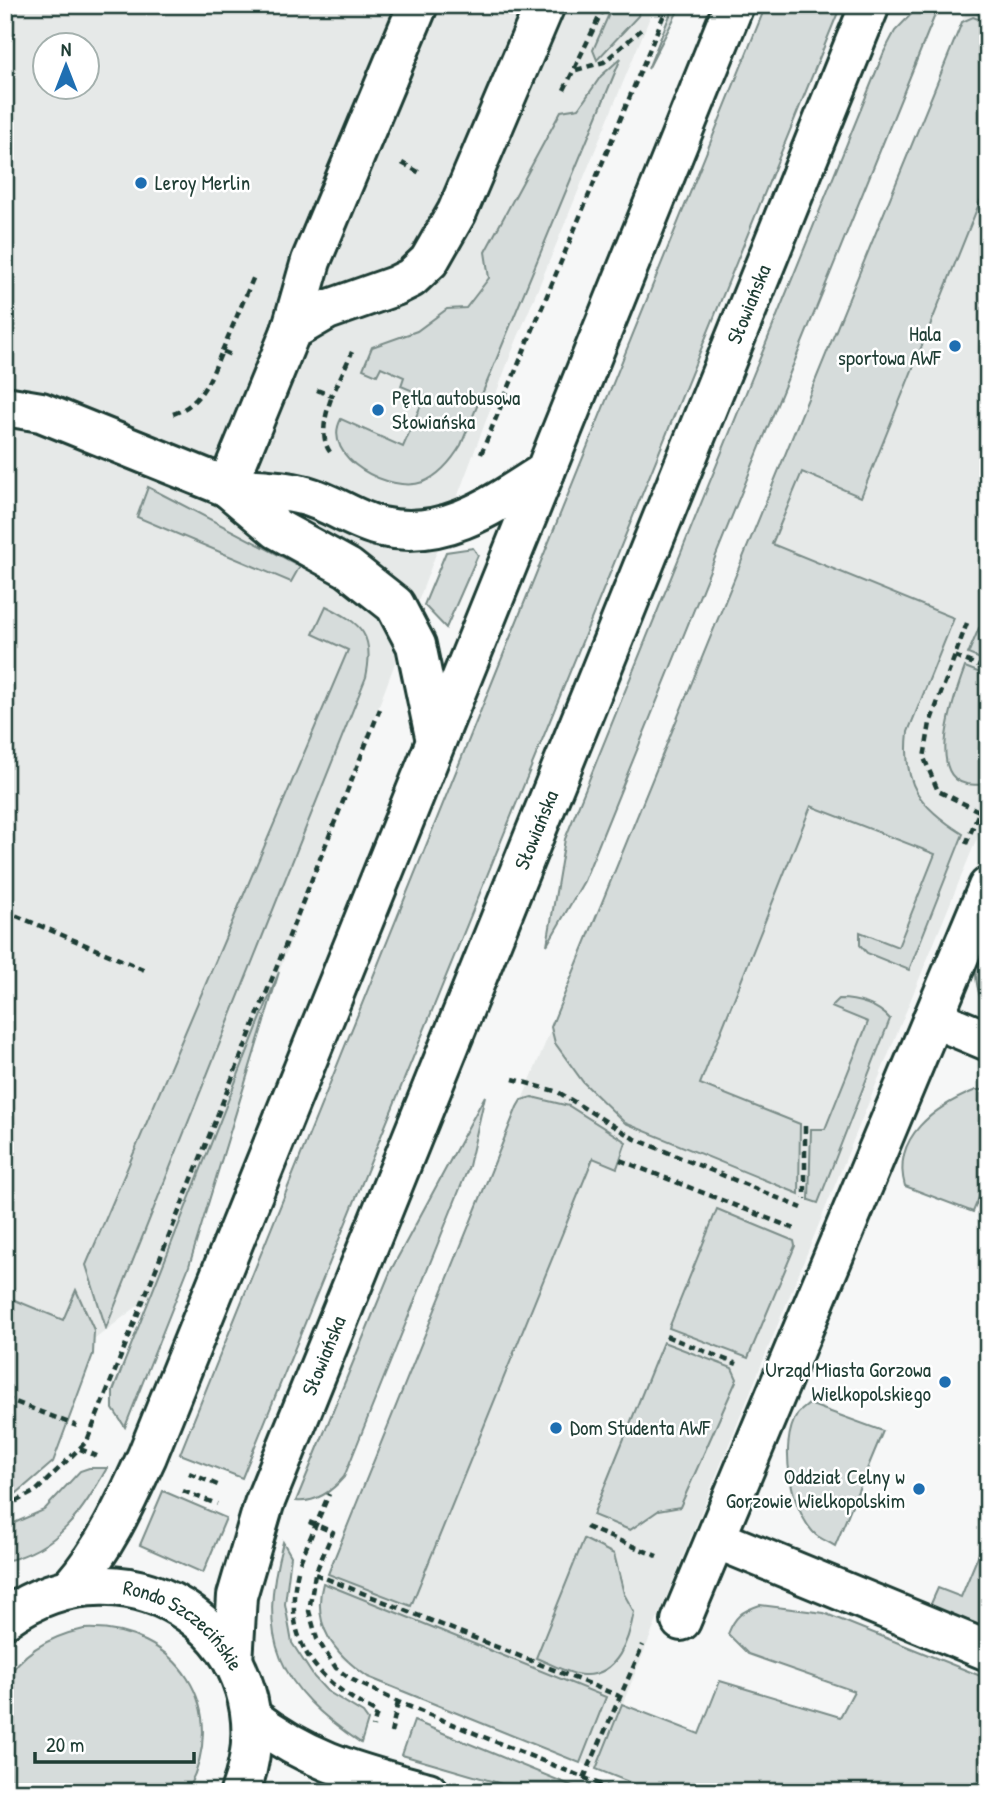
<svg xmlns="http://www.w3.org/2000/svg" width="993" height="1797" font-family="'Patrick Hand',sans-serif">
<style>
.built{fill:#e6e9e8;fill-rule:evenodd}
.green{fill:#d6dcdb;stroke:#7a8c88;stroke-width:2}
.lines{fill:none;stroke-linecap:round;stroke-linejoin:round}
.minor-casing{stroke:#1f3d34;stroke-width:44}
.major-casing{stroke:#1f3d34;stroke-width:44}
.path{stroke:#1f3d34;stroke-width:4.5;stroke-dasharray:7 5;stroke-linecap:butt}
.minor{stroke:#fff;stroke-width:38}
.major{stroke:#fff;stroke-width:38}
.poi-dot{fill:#1f6fb2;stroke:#fff;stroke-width:2.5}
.labels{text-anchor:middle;stroke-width:5;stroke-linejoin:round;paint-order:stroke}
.poi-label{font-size:21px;fill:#1f3d34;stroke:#fff;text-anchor:start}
.street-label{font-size:21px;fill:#1f3d34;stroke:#fff}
</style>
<rect width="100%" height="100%" fill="#f6f7f7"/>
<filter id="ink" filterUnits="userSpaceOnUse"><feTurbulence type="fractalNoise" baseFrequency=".0143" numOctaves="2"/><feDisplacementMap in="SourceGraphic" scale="14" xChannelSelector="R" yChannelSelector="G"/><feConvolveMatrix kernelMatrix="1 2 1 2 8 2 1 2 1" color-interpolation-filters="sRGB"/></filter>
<g filter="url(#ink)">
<g class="built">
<path d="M5,5H655L511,354L279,972L189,1266L95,1339L93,1354L53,1462L17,1493L5,1497ZM46,46H88V88H46Z"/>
<polygon points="969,5 988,5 988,811 596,1769 368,1677 341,1658 329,1640 322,1625 320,1595"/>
</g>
<g class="green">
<polygon points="613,5 643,5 638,16 597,60 593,50"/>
<polygon points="674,5 681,5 648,69"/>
<polygon points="766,5 841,5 242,1478 180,1454"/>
<polygon points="939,5 584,881 547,945 565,839 884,52 895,31 919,6"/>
<path d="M973,17L988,23V195L983,194L861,497L802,472L772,544L954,618L908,732C902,785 920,807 963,834L909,970L867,953L860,945V932L898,947L935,854L811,806L700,1084L800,1124L799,1194L625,1123L583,1082L555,1043L551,1027L962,22Z"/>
<path d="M621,58L461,445C452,460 440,475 423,482C391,494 320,458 341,419L403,447L425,396L401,386L404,377L381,367L377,375L363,369L372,347L417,331L447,309L466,308L489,278L485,252L561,111L579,108L601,76Z"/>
<polygon points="148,487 300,566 291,582 137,517"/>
<polygon points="473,548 478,555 446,628 424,605 446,552"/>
<path d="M326,606C362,624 375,635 366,677L106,1328L86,1265L348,650L313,634Z"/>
<polygon points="979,628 988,630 988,662 968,654"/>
<path d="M965,667L988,676V775L984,784C918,795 954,697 965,667Z"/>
<path d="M988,920V1016C969,977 975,960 988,920Z"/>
<polygon points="279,972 189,1266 125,1427 113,1409 113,1391"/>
<path d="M839,999C857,999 878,1005 890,1019L818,1203L809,1200L811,1129H825L868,1022L831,1007Z"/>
<path d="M976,1090H988V1176L973,1212L905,1186C891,1137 936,1106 976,1090Z"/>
<path d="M485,1096L469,1166L344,1477C332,1491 316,1503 296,1501L391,1270Z"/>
<polygon points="532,1097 569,1106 626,1142 617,1168 593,1158 411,1606 328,1574 517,1107 521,1100"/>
<polygon points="717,1209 794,1241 795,1246 748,1358 669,1328"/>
<polygon points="76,1290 94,1330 93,1354 53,1462 17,1493 5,1497 5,1296 63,1320"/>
<polygon points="663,1342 732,1368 737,1379 680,1507 658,1511 630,1530 593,1515"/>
<path d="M809,1404L883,1431L835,1546C829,1542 821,1539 816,1535C791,1512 778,1444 797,1415C799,1411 806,1407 809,1404Z"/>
<path d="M89,1468H107C81,1513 59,1549 5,1561V1527L44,1510L80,1471Z"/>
<polygon points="163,1491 226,1518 203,1573 140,1545"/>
<polygon points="988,1532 988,1629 930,1606 938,1588 961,1597"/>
<path d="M584,1539L614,1554L624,1594L634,1612C629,1639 618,1677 583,1675C569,1675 550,1663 536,1658Z"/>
<path d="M283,1542L291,1556L285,1604L292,1643L314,1677L327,1691L363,1713L368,1720L361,1743C278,1687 256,1640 283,1542Z"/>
<path d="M323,1583L606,1697L580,1763L368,1677C335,1654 311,1626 323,1583Z"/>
<path d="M760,1605L824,1613L988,1679V1792H654L596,1769L622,1704L699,1734L720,1681L840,1717L854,1691L748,1654L728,1634C735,1616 742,1611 760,1605Z"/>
<path d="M84,1629C177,1625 233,1710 186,1792H9L5,1785V1682C21,1652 52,1636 84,1629Z"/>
<polygon points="414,1721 587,1792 529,1792 402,1755"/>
</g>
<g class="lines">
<defs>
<g id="minor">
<polyline points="291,331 327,310 395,286 411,278 429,261 457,212 545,5"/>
<polyline points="5,406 41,412 227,487 291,331 311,261 418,5"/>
<polyline points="933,1018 988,1041"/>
<polyline points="716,1539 988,1651"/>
<polyline points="681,1621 988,887"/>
</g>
<g id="major">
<polyline points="227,487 277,529 348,568 395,605 416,645 436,741"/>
<path d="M227,487C251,489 278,489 302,495C330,501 354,521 382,527C445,541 495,504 545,472"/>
<path d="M71,1587C106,1547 125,1504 147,1456L734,5"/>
<path id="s1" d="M5,1618C133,1527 296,1643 240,1792"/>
<path id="s2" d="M233,1662L237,1596L264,1504L870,5"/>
<path d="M251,1717C309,1762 359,1773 428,1792"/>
</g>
</defs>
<use href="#minor" class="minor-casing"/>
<use href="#major" class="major-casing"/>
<g class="path">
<polyline points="963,5 988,15"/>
<polyline points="576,70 604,62 641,30"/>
<polyline points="564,90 605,5"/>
<polyline points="402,163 422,174"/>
<polyline points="222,351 255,274"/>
<polyline points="317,390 332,396 352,352"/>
<path d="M173,414C202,404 211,377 222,351L231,355"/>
<path d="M330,452C319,437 326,412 332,396"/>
<polyline points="481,454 668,5"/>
<polyline points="967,623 930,723 924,758 938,791 979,811"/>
<polyline points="955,656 988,670"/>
<polyline points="966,844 988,790"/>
<polyline points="5,911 145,970"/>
<polyline points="513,1079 558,1092 633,1138 802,1208"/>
<polyline points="805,1126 805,1199"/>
<polyline points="620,1160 795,1229"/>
<polyline points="666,1336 737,1364"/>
<polyline points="5,1398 77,1426"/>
<polyline points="80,1449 97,1456"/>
<polyline points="189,1473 220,1486"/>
<polyline points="183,1491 217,1504"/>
<polyline points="5,1507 36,1491 87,1441 380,709"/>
<polyline points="309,1522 333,1532 315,1574 309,1611 317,1639 336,1668 349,1678 398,1702 619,1792"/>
<polyline points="586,1527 657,1556"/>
<polyline points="300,1562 329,1494"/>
<path d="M298,1571C281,1642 317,1681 377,1713L373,1727"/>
<polyline points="315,1574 619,1696"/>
<polyline points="391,1733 398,1702"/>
<polyline points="584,1778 643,1645"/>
</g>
<use href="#minor" class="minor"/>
<use href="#major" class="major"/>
</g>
</g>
<g class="poi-dot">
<circle cx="141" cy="183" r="7"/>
<circle cx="955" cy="346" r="7"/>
<circle cx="378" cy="410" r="7"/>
<circle cx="945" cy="1382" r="7"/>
<circle cx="556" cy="1428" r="7"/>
<circle cx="919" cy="1489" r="7"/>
</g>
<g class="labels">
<g class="poi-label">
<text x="155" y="190">Leroy Merlin</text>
<text x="941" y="341" text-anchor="end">Hala<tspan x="941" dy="24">sportowa AWF</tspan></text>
<text x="392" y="405">Pętla autobusowa<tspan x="392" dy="24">Słowiańska</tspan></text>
<text x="931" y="1377" text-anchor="end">Urząd Miasta Gorzowa<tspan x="931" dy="24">Wielkopolskiego</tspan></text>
<text x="570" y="1435">Dom Studenta AWF</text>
<text x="905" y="1484" text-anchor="end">Oddział Celny w<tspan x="905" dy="24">Gorzowie Wielkopolskim</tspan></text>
</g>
<g class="street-label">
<text dy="7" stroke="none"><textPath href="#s2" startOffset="1456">Słowiańska</textPath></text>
<text dy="7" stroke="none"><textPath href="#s2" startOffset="889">Słowiańska</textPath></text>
<text dy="7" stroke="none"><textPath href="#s2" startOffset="322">Słowiańska</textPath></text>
<text dy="7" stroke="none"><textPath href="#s1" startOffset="198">Rondo Szczecińskie</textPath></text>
</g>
</g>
<rect width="993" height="1797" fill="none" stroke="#fff" stroke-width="28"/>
<rect x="14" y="14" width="965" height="1769" fill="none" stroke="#1f3d34" stroke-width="2.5" filter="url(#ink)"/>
<g transform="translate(66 66)"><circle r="33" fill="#ffffff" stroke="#a5b1ae" stroke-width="2"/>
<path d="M0-5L12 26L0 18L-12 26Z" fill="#1f6fb2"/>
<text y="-10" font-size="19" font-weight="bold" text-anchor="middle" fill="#1f3d34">N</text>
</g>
<path d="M35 1752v10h159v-10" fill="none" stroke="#1f3d34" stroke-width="3.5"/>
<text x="46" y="1752" font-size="21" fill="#1f3d34" stroke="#ffffff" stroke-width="5" paint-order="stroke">20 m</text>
</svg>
